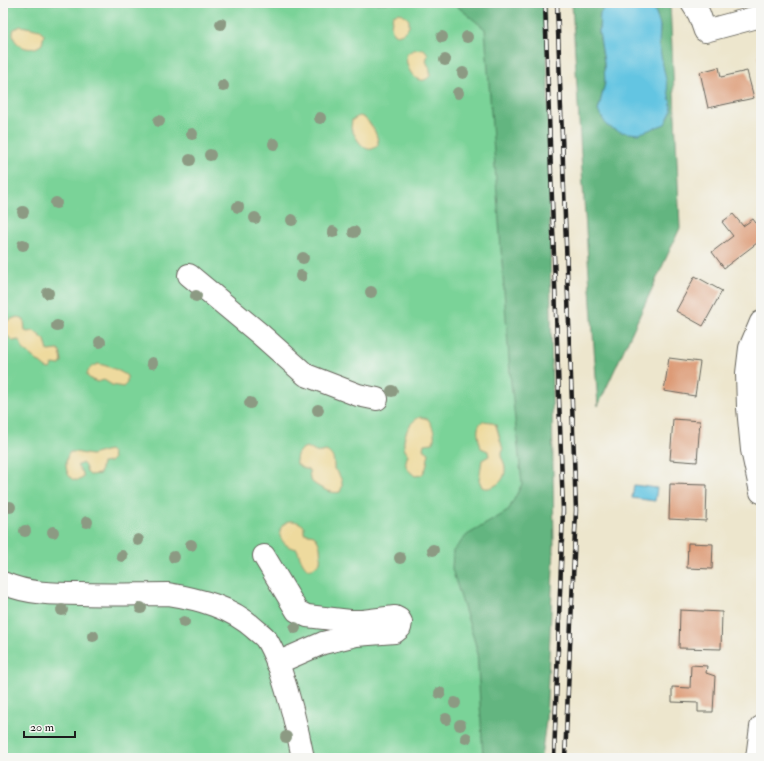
<svg xmlns="http://www.w3.org/2000/svg" width="764" height="761" font-family="'IM FELL Double Pica',serif">
<style>
.green{fill:#7ad398;stroke:#4b785a}
.forest{fill:#63b580;stroke:#40684e}
.sand{fill:#eeda9e;stroke:#857b5d}
.water{fill:#64c5e2;stroke:#40707f}
.building{fill:#dd9b77}
.lines{fill:none;stroke-linecap:round;stroke-linejoin:round}
.minor-casing{stroke:#65635a;stroke-width:24}
.minor{stroke:#fff;stroke-width:22}
.rail-casing{stroke:#1c1c1c;stroke-width:4.5}
.rail{stroke:#f6f6f2;stroke-width:3;stroke-dasharray:9;stroke-linecap:butt}
.tree{fill:#8c9a83}
</style>
<rect width="100%" height="100%" fill="#f6f6f2"/>
<filter id="ink" filterUnits="userSpaceOnUse"><feTurbulence type="fractalNoise" baseFrequency=".025" numOctaves="2"/><feDisplacementMap in="SourceGraphic" scale="8" xChannelSelector="R" yChannelSelector="G"/><feConvolveMatrix kernelMatrix="1 2 1 2 8 2 1 2 1" color-interpolation-filters="sRGB"/></filter>
<filter id="wash" filterUnits="userSpaceOnUse"><feTurbulence type="fractalNoise" baseFrequency=".012" numOctaves="4" result="noise"/><feDisplacementMap in="SourceGraphic" scale="16" xChannelSelector="R" yChannelSelector="G"/><feGaussianBlur stdDeviation="0.9" result="paint"/><feColorMatrix in="noise" values="0 0 0 0 0 0 0 0 0 0 0 0 0 0 0 0 0 1.4 0 .05"/><feComposite in="paint" operator="in"/></filter>
<g filter="url(#wash)">
<rect width="100%" height="100%" fill="#ede6cd"/>
<polygon class="green" points="3,3 498,3 545,524 516,758 3,758"/>
<g class="forest">
<polygon points="453,3 545,3 548,80 554,546 546,721 541,758 483,758 477,649 452,569 453,551 467,535 508,511 522,484 510,373 485,29"/>
<polygon points="572,3 608,3 600,13 599,32 604,62 605,83 598,111 659,45 660,26 653,3 670,3 680,228 598,406 582,171"/>
</g>
<g class="sand">
<polygon points="398,13 403,14 409,20 409,27 403,33 397,35 393,33 391,26 393,15"/>
<path d="M21,26L40,30L44,35L42,44C29,56 8,42 14,29Z"/>
<path d="M421,49H424L428,54L426,61C429,67 431,70 430,76C418,90 403,66 407,54L413,50Z"/>
<path d="M359,116C369,117 379,136 378,145C366,158 356,138 351,128L352,120Z"/>
<path d="M17,317L24,320L25,331L28,332L34,331L45,340L48,351L58,350L60,352L62,361L60,365L53,364L50,369L46,368L23,349L20,341L18,340L13,341C8,337 3,332 3,325L9,320Z"/>
<path d="M98,364C106,365 121,371 127,376V383L123,387L112,385L104,380L98,382L92,380L87,376C87,369 92,366 98,364Z"/>
<path d="M421,417L428,419C433,427 436,434 433,443L424,444L423,449L429,453L426,468L422,475L415,476C407,469 403,467 408,455C407,453 406,452 405,450C401,439 409,420 421,417Z"/>
<path d="M483,421L491,422L496,425L503,450L501,457C508,467 506,481 494,486C489,488 487,489 482,487L479,480L482,460L489,456L488,451L481,448C479,439 474,427 483,421Z"/>
<path d="M307,447C317,452 314,454 326,451C334,455 334,461 334,469C340,475 345,483 340,492C331,495 316,486 310,480L309,470C302,468 300,468 296,462C296,454 299,449 307,447Z"/>
<path d="M109,450L112,453L113,459L110,462L102,463L100,474L90,475C85,472 87,466 82,463L77,466L83,473V478C68,488 61,462 70,452H75L91,455Z"/>
<path d="M289,521C296,521 299,522 304,526V533L314,535C321,544 321,551 320,562L312,569H308C301,563 300,556 297,549C294,548 291,548 288,546C277,539 277,526 289,521Z"/>
</g>
<g class="water">
<polygon points="608,3 653,3 660,26 659,45 672,110 665,124 638,134 621,132 607,126 598,111 605,83 604,62 599,32 600,13"/>
<polygon points="634,485 657,488 655,501 632,498"/>
</g>
<g id="blocks">
<g class="building">
<polygon points="761,55 761,67 760,67 758,56"/>
<polygon points="719,67 721,77 747,71 754,98 708,108 700,72"/>
<polygon points="733,214 743,226 753,219 761,230 761,240 724,268 712,252 733,236 722,222"/>
<polygon points="695,276 722,291 703,326 676,311"/>
<polygon points="669,358 700,362 695,396 664,391"/>
<polygon points="673,419 700,421 697,462 670,460"/>
<polygon points="670,484 707,485 706,521 669,519"/>
<polygon points="688,543 713,544 712,569 687,568"/>
<polygon points="680,610 722,612 721,649 679,648"/>
<polygon points="691,665 707,666 706,673 715,676 713,712 698,712 698,703 672,702 672,687 690,688"/>
</g>
</g>
</g>
<g filter="url(#ink)">
<use href="#blocks" fill-opacity="0" stroke="#65635a" stroke-width="1"/>
<g class="lines">
<defs>
<g id="minor">
<polyline points="692,3 699,14 705,31 761,16"/>
<polyline points="189,275 260,334 306,375 358,395 377,399"/>
<polyline points="761,322 750,348 747,373 748,408 752,450 761,492"/>
<polyline points="264,556 297,611 307,616 350,621 363,621 395,617 399,619 401,622 400,628 395,632 356,635 323,643 277,663"/>
<path d="M3,583C28,594 54,594 82,594C110,595 139,594 168,594C199,599 231,607 255,629C258,632 263,635 266,639C272,648 276,659 280,669C290,699 297,727 303,758"/>
<polyline points="757,758 761,727"/>
</g>
</defs>
<use href="#minor" class="minor-casing"/>
<use href="#minor" class="minor"/>
<defs>
<g id="rail">
<polyline points="545,3 563,510 554,758"/>
<polyline points="557,3 576,510 565,758"/>
</g>
</defs>
<use href="#rail" class="rail-casing"/>
<use href="#rail" class="rail"/>
</g>
<g class="tree">
<circle cx="221" cy="24" r="6"/>
<circle cx="442" cy="37" r="6"/>
<circle cx="467" cy="37" r="6"/>
<circle cx="445" cy="60" r="6"/>
<circle cx="463" cy="73" r="6"/>
<circle cx="223" cy="86" r="6"/>
<circle cx="458" cy="93" r="6"/>
<circle cx="320" cy="118" r="6"/>
<circle cx="159" cy="121" r="6"/>
<circle cx="192" cy="134" r="6"/>
<circle cx="274" cy="144" r="6"/>
<circle cx="210" cy="155" r="6"/>
<circle cx="190" cy="160" r="6"/>
<circle cx="56" cy="203" r="6"/>
<circle cx="238" cy="207" r="6"/>
<circle cx="23" cy="212" r="6"/>
<circle cx="255" cy="218" r="6"/>
<circle cx="292" cy="220" r="6"/>
<circle cx="333" cy="232" r="6"/>
<circle cx="354" cy="232" r="6"/>
<circle cx="23" cy="245" r="6"/>
<circle cx="303" cy="258" r="6"/>
<circle cx="301" cy="276" r="6"/>
<circle cx="371" cy="292" r="6"/>
<circle cx="48" cy="293" r="6"/>
<circle cx="196" cy="296" r="6"/>
<circle cx="57" cy="326" r="6"/>
<circle cx="100" cy="342" r="6"/>
<circle cx="152" cy="363" r="6"/>
<circle cx="392" cy="391" r="6"/>
<circle cx="250" cy="403" r="6"/>
<circle cx="318" cy="410" r="6"/>
<circle cx="10" cy="507" r="6"/>
<circle cx="87" cy="522" r="6"/>
<circle cx="25" cy="531" r="6"/>
<circle cx="53" cy="532" r="6"/>
<circle cx="138" cy="540" r="6"/>
<circle cx="191" cy="545" r="6"/>
<circle cx="433" cy="550" r="6"/>
<circle cx="122" cy="556" r="6"/>
<circle cx="174" cy="557" r="6"/>
<circle cx="400" cy="558" r="6"/>
<circle cx="141" cy="608" r="6"/>
<circle cx="62" cy="610" r="6"/>
<circle cx="184" cy="622" r="6"/>
<circle cx="295" cy="628" r="6"/>
<circle cx="93" cy="636" r="6"/>
<circle cx="440" cy="693" r="6"/>
<circle cx="455" cy="703" r="6"/>
<circle cx="446" cy="719" r="6"/>
<circle cx="460" cy="725" r="6"/>
<circle cx="286" cy="737" r="6"/>
<circle cx="466" cy="738" r="6"/>
</g>
</g>
<rect width="764" height="761" fill="none" stroke="#f6f6f2" stroke-width="16"/>
<path d="M24 731v6h51v-6" fill="none" stroke="#1c1c1c" stroke-width="2"/>
<text x="30" y="731" font-size="12" fill="#1c1c1c" stroke="#f6f6f2" stroke-width="3" paint-order="stroke">20 m</text>
</svg>
